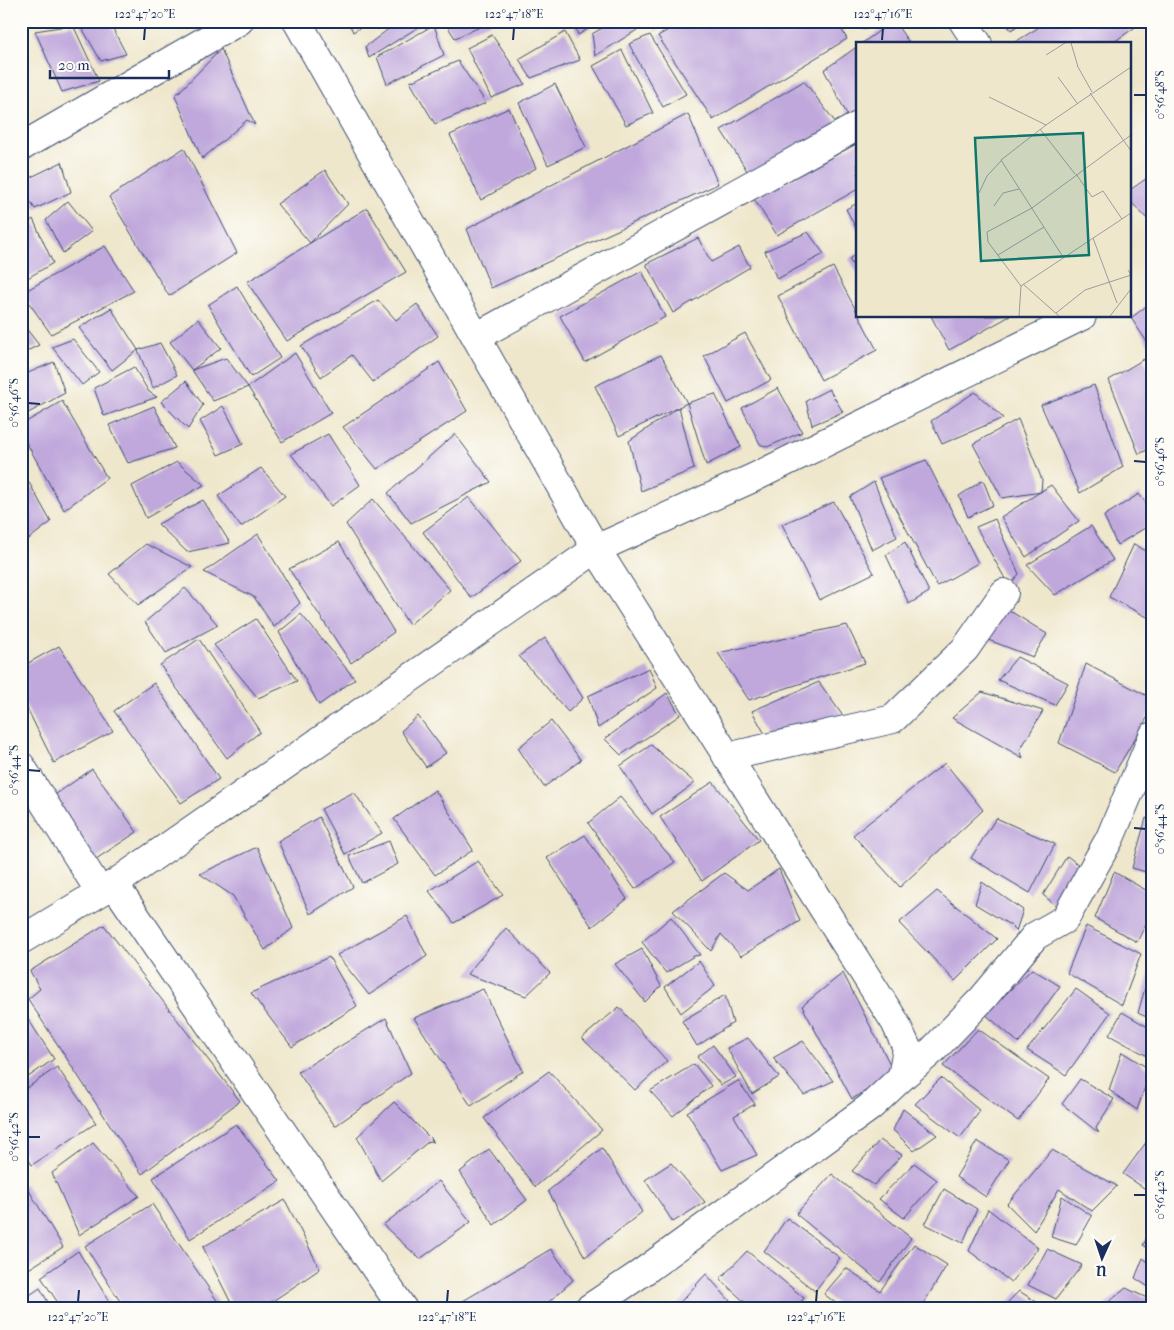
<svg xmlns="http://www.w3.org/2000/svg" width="1174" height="1330" font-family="'IM FELL French Canon',serif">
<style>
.building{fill:#c0a8dc}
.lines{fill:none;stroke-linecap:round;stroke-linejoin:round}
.street-casing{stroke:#3b4b6e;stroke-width:30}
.street{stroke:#fff;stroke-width:28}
.ticks{fill:none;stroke:#1b2f5e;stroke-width:2}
.inset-road{fill:none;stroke:#9a9da0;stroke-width:1}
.view{fill:#0f766e;fill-opacity:0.15;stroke:#0f766e;stroke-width:2.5}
.inset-edge{fill:none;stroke:#1b2f5e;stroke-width:2.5}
.neatline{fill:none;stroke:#1b2f5e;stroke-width:2}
.ticks-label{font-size:12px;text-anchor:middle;fill:#1b2f5e}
</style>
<rect width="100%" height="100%" fill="#fdfcf7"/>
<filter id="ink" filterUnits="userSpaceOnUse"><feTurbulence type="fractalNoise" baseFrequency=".02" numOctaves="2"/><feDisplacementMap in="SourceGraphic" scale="10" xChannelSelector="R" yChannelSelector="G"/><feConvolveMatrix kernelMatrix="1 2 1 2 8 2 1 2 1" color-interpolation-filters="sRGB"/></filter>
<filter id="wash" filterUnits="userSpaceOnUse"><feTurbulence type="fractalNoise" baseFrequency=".0096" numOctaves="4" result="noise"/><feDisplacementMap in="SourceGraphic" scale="20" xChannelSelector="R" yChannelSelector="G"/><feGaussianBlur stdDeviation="1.12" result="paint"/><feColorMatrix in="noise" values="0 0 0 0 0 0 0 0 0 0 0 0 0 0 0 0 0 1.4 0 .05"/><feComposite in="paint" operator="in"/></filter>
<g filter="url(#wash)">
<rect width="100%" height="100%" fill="#efe7cc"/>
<g id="blocks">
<g class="building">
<polygon points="78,21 109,21 126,54 101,61"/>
<polygon points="348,21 371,21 353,32"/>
<polygon points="399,21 428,21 369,58 365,47"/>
<polygon points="444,21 494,21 455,38"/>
<polygon points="573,21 601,21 578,35"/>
<polygon points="614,21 629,21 637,30 595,56 592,34"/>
<polygon points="650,21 669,21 656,31"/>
<polygon points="683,21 837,21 847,39 713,120 658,36"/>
<polygon points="857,21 878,21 863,30"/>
<polygon points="894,21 910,44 861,44 893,21"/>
<polygon points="1005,21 1025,21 1011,30"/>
<polygon points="1049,21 1144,21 1111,44 1012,44"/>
<polygon points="73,25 99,81 62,92 35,31"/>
<polygon points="434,25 444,55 387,84 377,57"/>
<polygon points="565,32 580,60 531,78 519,59"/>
<polygon points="492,35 525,84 491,98 467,48"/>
<polygon points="650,35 686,94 663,107 629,44"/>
<polygon points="858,46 858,116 850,120 824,70"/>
<polygon points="221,49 255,125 247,120 202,159 175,96"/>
<polygon points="622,50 653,113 626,125 593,66"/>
<polygon points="458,61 486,103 435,124 410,82"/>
<polygon points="804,81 839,127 751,177 721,130"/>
<polygon points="555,84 586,147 548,165 519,103"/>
<polygon points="509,108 536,168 481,200 450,135"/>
<polygon points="688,114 718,184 491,288 467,229"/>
<polygon points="858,143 858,189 777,235 754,199"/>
<polygon points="184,148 237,253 169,296 109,197"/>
<polygon points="62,162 71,192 35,209 21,187 21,182"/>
<polygon points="325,170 348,204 310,243 277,204"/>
<polygon points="1153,174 1153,225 1130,201 1130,190"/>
<polygon points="68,201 92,231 63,253 46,220"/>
<polygon points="858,203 858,232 846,209"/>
<polygon points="367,208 406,272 287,341 247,282"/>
<polygon points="33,219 53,263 21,282 21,228"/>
<polygon points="808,232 824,254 777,279 765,251"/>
<polygon points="698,238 711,262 739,247 750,267 673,313 646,264"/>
<polygon points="105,246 134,291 51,334 22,293"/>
<polygon points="858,253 858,274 849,259"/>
<polygon points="833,267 877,350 821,380 778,296"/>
<polygon points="642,271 665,317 585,362 560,316"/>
<polygon points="237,286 280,358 251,377 208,305"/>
<polygon points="378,300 396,320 417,304 438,336 373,382 352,355 321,377 301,346"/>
<polygon points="1153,301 1153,351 1131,318"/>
<polygon points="111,308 138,350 112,370 79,328"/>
<polygon points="931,316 1010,316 949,350"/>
<polygon points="198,319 221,348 192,370 170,342"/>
<polygon points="21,322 39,345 21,354"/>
<polygon points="745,333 771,380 728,403 704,356"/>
<polygon points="73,339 99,372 82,385 52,347"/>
<polygon points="160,343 177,375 153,388 138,350"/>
<polygon points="295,353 331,413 282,442 248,387"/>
<polygon points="661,355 687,403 619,436 595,386"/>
<polygon points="226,358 248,387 213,401 192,370"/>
<polygon points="1144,359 1153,380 1153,447 1139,454 1109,380"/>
<polygon points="54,362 65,393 21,417 21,376"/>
<polygon points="439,362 467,411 377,469 343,427"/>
<polygon points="134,367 149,392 157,397 104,416 94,388"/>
<polygon points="186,381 203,405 188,429 161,402"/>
<polygon points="1094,385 1123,467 1080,493 1041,405"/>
<polygon points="778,388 802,432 767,447 760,444 742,408"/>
<polygon points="829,389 843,412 812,425 806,401"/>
<polygon points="975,392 1003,418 942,444 931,421"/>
<polygon points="715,394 741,447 706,465 687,403"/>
<polygon points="62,401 107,478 64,510 21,433 21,425"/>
<polygon points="154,406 175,448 128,463 109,425"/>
<polygon points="223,406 243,444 218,455 200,421"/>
<polygon points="679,407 694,469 641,491 629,441"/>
<polygon points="1018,419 1042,480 1041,492 1002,498 973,444"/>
<polygon points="328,434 360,485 331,506 291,454"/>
<polygon points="455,434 491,482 411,523 388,493"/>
<polygon points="926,460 978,563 937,586 879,478"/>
<polygon points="177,462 204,485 146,518 132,486"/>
<polygon points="21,468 51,522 21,545"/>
<polygon points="261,468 285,496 241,527 218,496"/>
<polygon points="983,480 993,505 968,517 959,496"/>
<polygon points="874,482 897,537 872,550 850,497"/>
<polygon points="1051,485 1079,521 1026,557 1001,517"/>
<polygon points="1139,494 1153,512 1153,523 1117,545 1104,516"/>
<polygon points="469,497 521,561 471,598 423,532"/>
<polygon points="373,499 450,590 409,625 346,524"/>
<polygon points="203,500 230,543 187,552 158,524"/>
<polygon points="834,502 874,573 819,600 782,524"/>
<polygon points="995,519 1019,574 1004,593 1007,582 976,527"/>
<polygon points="1091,526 1113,560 1055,595 1027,565"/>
<polygon points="258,534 300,603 274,627 254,597 204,572"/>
<polygon points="339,542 394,632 351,663 289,569"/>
<polygon points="905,542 929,592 909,604 886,555"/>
<polygon points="146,544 192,567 138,605 109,574"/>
<polygon points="1134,544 1153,555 1153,620 1109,597"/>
<polygon points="185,588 218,625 166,653 145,622"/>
<polygon points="1002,606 1047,634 1033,657 983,638"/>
<polygon points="301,614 355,679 319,705 279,632"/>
<polygon points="256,619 297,681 258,698 214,645"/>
<polygon points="847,625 865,663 749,700 718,653"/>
<polygon points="545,638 583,698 568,712 519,656"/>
<polygon points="199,639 260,732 227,758 160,665"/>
<polygon points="59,646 113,731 54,763 21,696 21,667"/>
<polygon points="1017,657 1068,683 1055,705 998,680"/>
<polygon points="1086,664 1153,699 1153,708 1115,772 1059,743"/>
<polygon points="649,668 657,688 598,728 588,696"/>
<polygon points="819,682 845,719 770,743 752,711"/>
<polygon points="154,683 219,779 181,803 114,711"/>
<polygon points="982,692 1043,711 1020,750 1023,758 952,718"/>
<polygon points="667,693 680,715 621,755 605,739"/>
<polygon points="418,716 446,753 426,767 401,731"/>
<polygon points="551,721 581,760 544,787 518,748"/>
<polygon points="651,745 695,783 652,814 620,766"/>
<polygon points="945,763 983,810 900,887 853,835"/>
<polygon points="92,769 137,832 93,861 49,799"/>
<polygon points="713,782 759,840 702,881 660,817"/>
<polygon points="21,788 33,806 21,813"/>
<polygon points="435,790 473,850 435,875 394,819"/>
<polygon points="354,792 382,833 345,854 321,809"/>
<polygon points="620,797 675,862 635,889 588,823"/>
<polygon points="319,817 353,887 310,914 278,841"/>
<polygon points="996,818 1055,844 1030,893 971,858"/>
<polygon points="1146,818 1153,820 1153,874 1132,868"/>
<polygon points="585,835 627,899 592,927 547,858"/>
<polygon points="389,841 398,864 362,883 349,856"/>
<polygon points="257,847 293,928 265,950 233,896 200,874"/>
<polygon points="1067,856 1087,871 1064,912 1043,895"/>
<polygon points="478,861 503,895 454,923 429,891"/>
<polygon points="779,869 800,921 741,956 721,934 711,951 673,911 724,873 748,890"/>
<polygon points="1114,872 1153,894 1153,910 1137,942 1095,918"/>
<polygon points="982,882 1023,910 1016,931 1010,925 975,904"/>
<polygon points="937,891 997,939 955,981 899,923"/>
<polygon points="407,916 427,956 369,995 337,955"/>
<polygon points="671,917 700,955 694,956 666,973 642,942"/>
<polygon points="104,925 240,1101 142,1174 28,999 40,989 30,971"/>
<polygon points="1086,926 1141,954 1122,1005 1067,973"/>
<polygon points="506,928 550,973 526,996 467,974"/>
<polygon points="642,949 661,986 645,1002 615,964"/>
<polygon points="329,957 357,1006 292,1047 251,993"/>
<polygon points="1153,960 1153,1020 1138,1013"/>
<polygon points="699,961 715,986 681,1013 665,987"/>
<polygon points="1032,969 1060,986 1019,1043 985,1014"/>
<polygon points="843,973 895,1074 852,1099 802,1006"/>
<polygon points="483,989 523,1071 471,1106 414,1018"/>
<polygon points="1076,989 1110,1013 1066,1075 1027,1050"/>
<polygon points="725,995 733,1023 697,1046 682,1021"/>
<polygon points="619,1007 667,1061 635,1090 582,1038"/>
<polygon points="21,1008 54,1059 21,1082"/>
<polygon points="1122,1012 1153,1030 1153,1059 1109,1035"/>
<polygon points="386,1018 411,1073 335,1126 298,1072"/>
<polygon points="978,1029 1049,1079 1018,1121 943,1066"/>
<polygon points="748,1038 779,1077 752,1094 727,1048"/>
<polygon points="803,1041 833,1081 804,1095 773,1058"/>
<polygon points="713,1045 736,1077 721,1085 697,1057"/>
<polygon points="1122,1052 1151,1070 1137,1110 1109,1090"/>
<polygon points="694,1064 711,1086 673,1116 650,1091"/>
<polygon points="57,1067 96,1123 32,1165 21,1148 21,1092"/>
<polygon points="549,1071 602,1130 535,1187 484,1118"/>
<polygon points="941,1078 980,1111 960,1138 915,1104"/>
<polygon points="1080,1079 1114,1099 1096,1128 1099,1133 1062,1104"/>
<polygon points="738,1081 755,1104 734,1116 757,1155 722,1170 687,1112"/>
<polygon points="394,1102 434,1142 429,1141 381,1181 357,1137"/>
<polygon points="903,1109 937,1135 914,1151 893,1130"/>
<polygon points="236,1124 280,1181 190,1239 153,1178"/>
<polygon points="1153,1133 1153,1194 1123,1174"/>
<polygon points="880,1140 902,1155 874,1185 852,1171"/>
<polygon points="977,1141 1009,1160 986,1197 956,1177"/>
<polygon points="93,1143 139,1196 79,1235 52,1173"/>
<polygon points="602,1148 642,1212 585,1257 548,1191"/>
<polygon points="489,1149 527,1200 494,1225 460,1172"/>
<polygon points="1052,1150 1117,1186 1092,1211 1059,1189 1034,1231 1007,1204"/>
<polygon points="671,1163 705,1202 673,1222 645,1180"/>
<polygon points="914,1163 937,1180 904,1218 879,1199"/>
<polygon points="832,1174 911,1238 880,1282 796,1214"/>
<polygon points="439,1181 471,1222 420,1259 383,1225"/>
<polygon points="25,1184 63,1247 21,1274 21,1187"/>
<polygon points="944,1189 977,1209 963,1243 925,1224"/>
<polygon points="1062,1196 1092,1216 1076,1245 1051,1237"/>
<polygon points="285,1200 320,1269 261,1309 234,1309 203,1247"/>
<polygon points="152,1204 218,1302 208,1309 125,1309 85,1246"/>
<polygon points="988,1209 1038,1248 1011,1282 969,1251"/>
<polygon points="787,1218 840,1258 815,1291 764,1251"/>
<polygon points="1151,1231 1153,1232 1153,1251 1143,1245"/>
<polygon points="914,1244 947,1265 920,1309 843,1309 824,1294 846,1268 880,1291"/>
<polygon points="551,1249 573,1280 541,1309 469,1309 463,1301"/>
<polygon points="1047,1249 1082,1265 1056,1299 1028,1285"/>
<polygon points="78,1251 114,1309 62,1309 41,1277"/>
<polygon points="747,1251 804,1298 795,1309 752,1309 720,1279"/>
<polygon points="1143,1258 1153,1266 1153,1290 1135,1278"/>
<polygon points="706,1274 737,1309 674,1309"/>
<polygon points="40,1288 52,1309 21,1309 21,1301"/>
<polygon points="1126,1288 1153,1301 1153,1309 1111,1309 1105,1305"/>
<polygon points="1019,1291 1043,1306 1042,1309 1001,1309"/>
</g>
</g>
</g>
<g filter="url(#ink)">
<use href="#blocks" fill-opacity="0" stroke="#3b4b6e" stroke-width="1"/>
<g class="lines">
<defs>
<g id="street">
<polyline points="297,21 596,549 895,1022 907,1048 902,1077 870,1107 640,1274 588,1309"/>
<polyline points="963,21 978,44"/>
<polyline points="21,147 239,21"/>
<polyline points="476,337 858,126"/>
<polyline points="727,757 893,719 965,649 1004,593"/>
<polyline points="21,766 100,892"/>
<polyline points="114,884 403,1309"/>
<polyline points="21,940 114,884 596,549 753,478 1082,316"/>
<polyline points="902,1077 933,1050 983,998 1035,936 1065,919 1110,838 1153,736"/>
</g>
</defs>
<use href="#street" class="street-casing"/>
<use href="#street" class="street"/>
</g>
</g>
<path class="ticks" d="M144,40L145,28M513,40L514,28M882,40L883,28M1134,95H1146M28,403L40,404M1134,461L1146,462M28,770L40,771M1134,828L1146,829M28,1137H40M1134,1195H1146M78,1302L79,1290M447,1302L448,1290M816,1302L817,1290"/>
<g transform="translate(856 42)">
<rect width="275" height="275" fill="#efe7cc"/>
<path class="inset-road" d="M215,1L222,25L236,50M190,13L209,1M202,35L221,61M234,51L275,109M133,55L190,83M184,87L219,132M220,132L236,155L247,149L266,177M123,151L131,134L145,119M138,164L147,151L163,147M237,196L261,261M142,213L188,185M207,215L145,118L190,83L275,25M167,242L203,274M165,244L132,200L131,190L176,166L275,93M200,271L229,248L275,233L272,228M163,274L165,244L275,171M254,274L275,247"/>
<path class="view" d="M227,91L233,213L125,219L119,96Z"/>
<rect width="275" height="275" class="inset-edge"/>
</g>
<rect width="1174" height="1330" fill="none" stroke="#fdfcf7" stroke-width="55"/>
<g transform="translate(1102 1258) rotate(183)" stroke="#fdfcf7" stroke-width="4" paint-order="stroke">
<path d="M0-4L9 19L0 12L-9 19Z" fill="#1b2f5e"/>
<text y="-8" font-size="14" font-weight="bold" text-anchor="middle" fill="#1b2f5e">U</text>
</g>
<path d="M50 70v8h119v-8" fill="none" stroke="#1b2f5e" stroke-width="2.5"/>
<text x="58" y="70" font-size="15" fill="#1b2f5e" stroke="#fdfcf7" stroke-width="4" paint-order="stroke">20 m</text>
<rect x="28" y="28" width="1118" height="1274" class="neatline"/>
<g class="ticks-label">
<text x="145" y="18">122°47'20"E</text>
<text x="514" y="18">122°47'18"E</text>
<text x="883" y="18">122°47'16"E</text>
<text transform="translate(1160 95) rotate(-90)" y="4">0°56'48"S</text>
<text transform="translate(14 403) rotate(-90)" y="4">0°56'46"S</text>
<text transform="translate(1160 462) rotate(-90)" y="4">0°56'46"S</text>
<text transform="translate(14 770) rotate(-90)" y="4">0°56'44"S</text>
<text transform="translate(1160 829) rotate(-90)" y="4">0°56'44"S</text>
<text transform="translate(14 1137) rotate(-90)" y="4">0°56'42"S</text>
<text transform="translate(1160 1195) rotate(-90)" y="4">0°56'42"S</text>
<text x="78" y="1321">122°47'20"E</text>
<text x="447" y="1321">122°47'18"E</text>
<text x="816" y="1321">122°47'16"E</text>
</g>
</svg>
